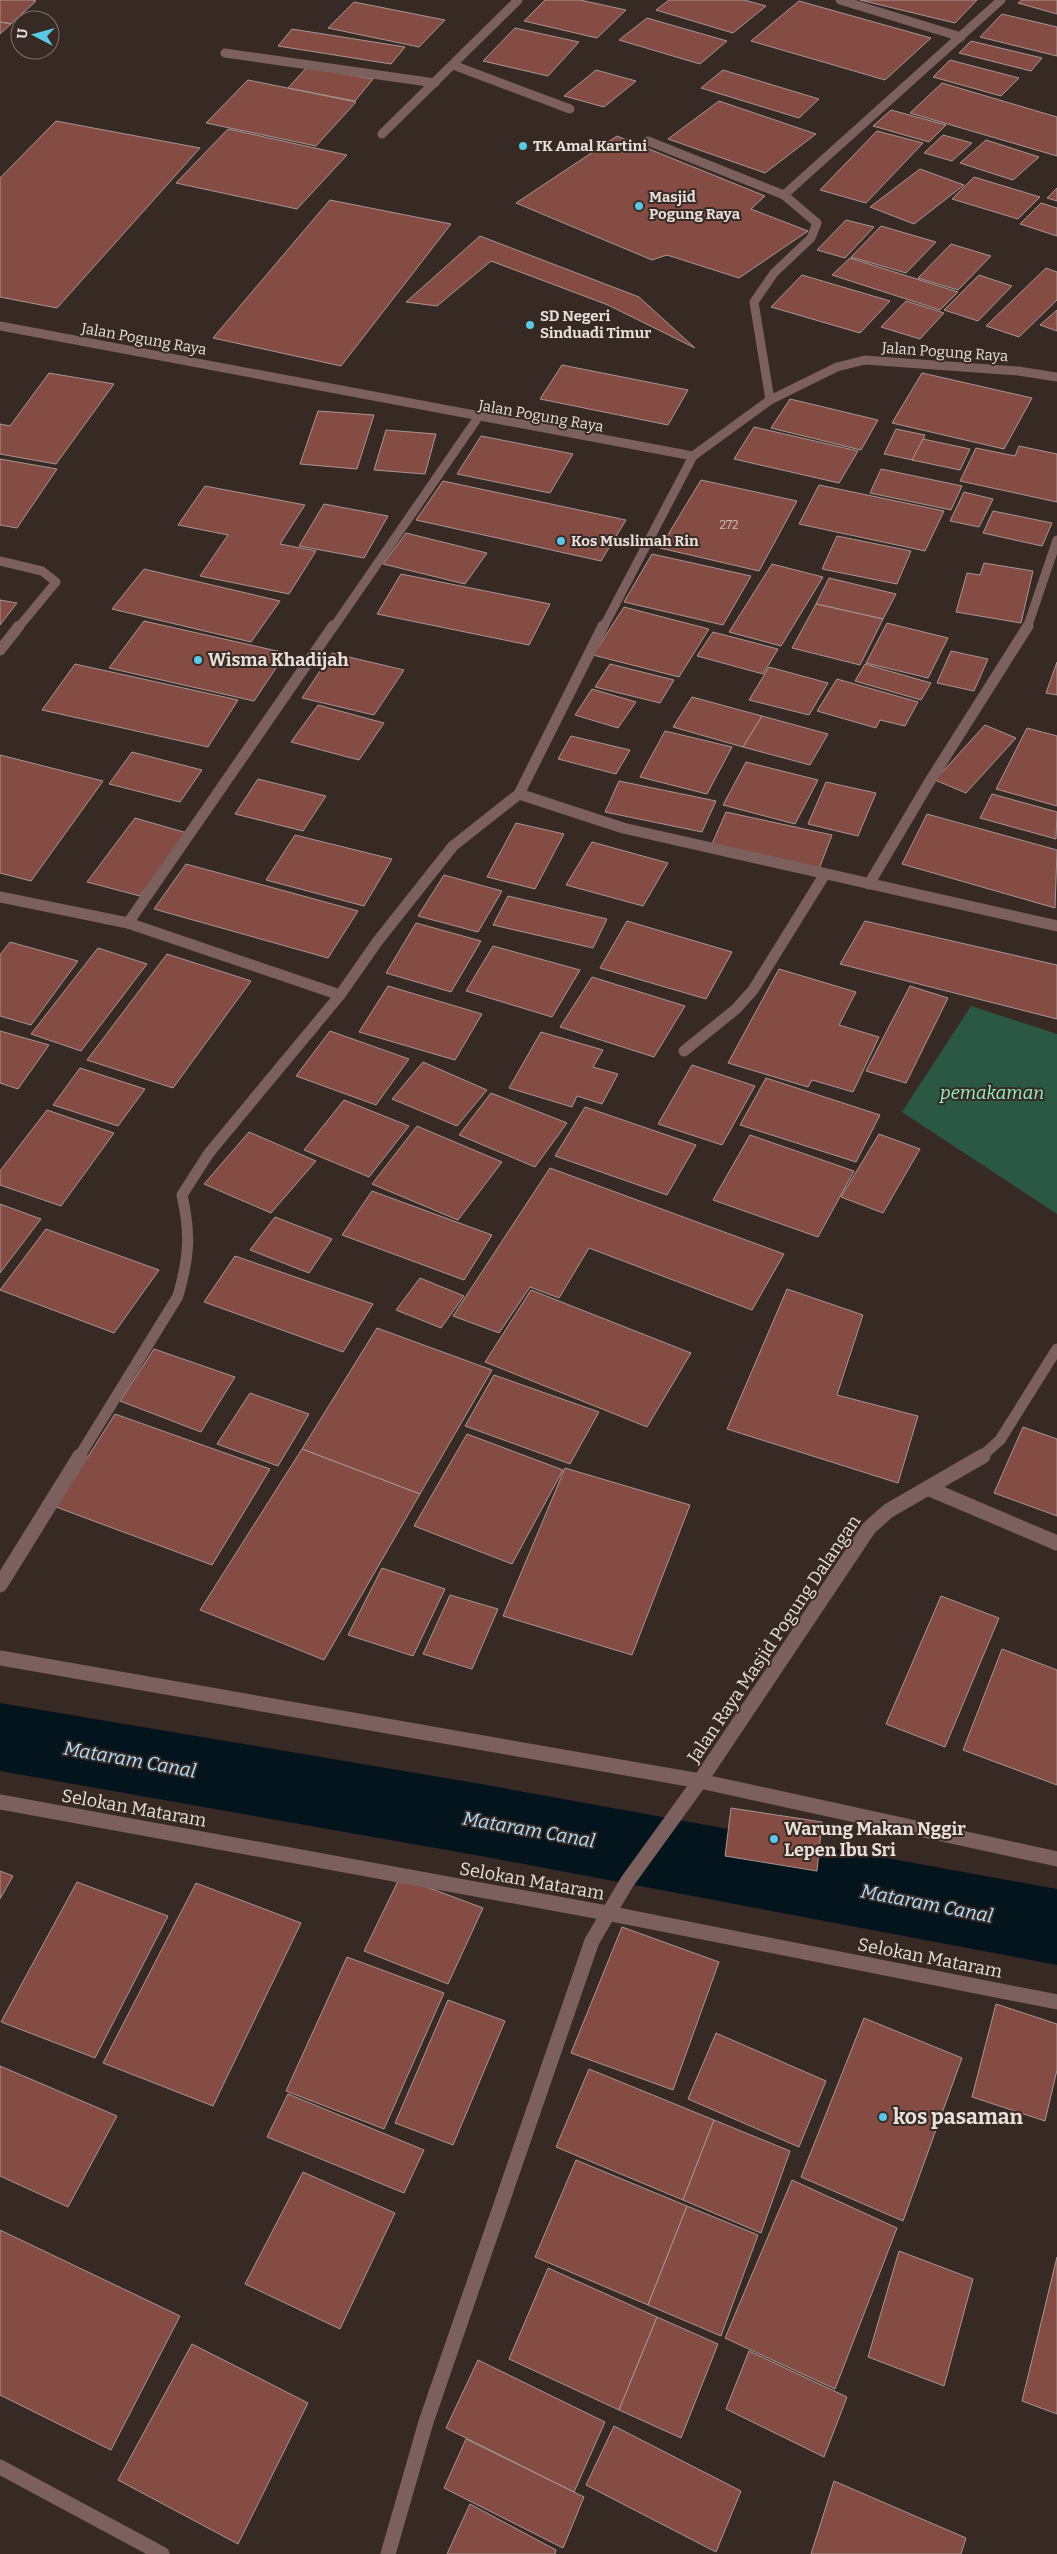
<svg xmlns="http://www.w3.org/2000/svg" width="1057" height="2554" font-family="Bitter,serif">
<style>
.green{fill:#2b5845}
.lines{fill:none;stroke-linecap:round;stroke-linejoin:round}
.canal{fill:#03141d;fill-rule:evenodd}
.building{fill:#844c43;stroke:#a89693}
.service{stroke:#7b605e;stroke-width:15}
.minor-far2{stroke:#7b605e;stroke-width:9}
.minor-far1{stroke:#7b605e;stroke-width:11}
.minor{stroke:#7b605e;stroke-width:15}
.poi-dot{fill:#5bc8e6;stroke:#372a24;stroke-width:2}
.labels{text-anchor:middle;stroke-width:4;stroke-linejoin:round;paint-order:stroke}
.far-number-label{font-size:12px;fill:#cfbab5}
.far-poi-label{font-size:15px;font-weight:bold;fill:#e8dfdb;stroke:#372a24;text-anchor:start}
.far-street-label{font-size:15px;fill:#e8dfdb;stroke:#372a24}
.poi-label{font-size:18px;font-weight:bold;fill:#e8dfdb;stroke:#372a24;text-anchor:start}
.park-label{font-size:18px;font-style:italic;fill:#94f2c8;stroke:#372a24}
.street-label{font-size:18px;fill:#e8dfdb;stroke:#372a24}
.water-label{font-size:19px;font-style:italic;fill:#b1e1ff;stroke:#372a24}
.near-poi-label{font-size:21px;font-weight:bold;fill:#e8dfdb;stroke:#372a24;text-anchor:start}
</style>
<rect width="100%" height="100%" fill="#372a24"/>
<polygon class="green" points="971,1006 1057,1034 1057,1214 902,1112"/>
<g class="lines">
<polygon class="canal" points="0,1703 481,1784 1057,1889 1057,1965 481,1856 0,1771"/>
</g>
<g class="building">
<polygon points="0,0 32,0 36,1 11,24 0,22"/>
<polygon points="545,0 580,0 626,10 597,38 524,21"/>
<polygon points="669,0 744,0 766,6 733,33 656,10"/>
<polygon points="860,0 977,0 955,23"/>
<polygon points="1022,0 1057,0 1057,14 1018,3"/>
<polygon points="799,1 931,38 885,80 751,41"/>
<polygon points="354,2 445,20 419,47 328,28"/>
<polygon points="1002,14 1057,27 1057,56 980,37"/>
<polygon points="647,18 727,41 700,64 619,40"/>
<polygon points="0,22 11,24 0,34"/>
<polygon points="515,28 579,42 548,76 483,61"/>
<polygon points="292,29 405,47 391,64 278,46"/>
<polygon points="971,41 1042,58 1031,71 959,53"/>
<polygon points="950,60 1019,78 1001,96 933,77"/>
<polygon points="307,67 373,79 355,101 288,88"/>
<polygon points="596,70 636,81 604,107 564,96"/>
<polygon points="723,70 819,99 799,118 701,88"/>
<polygon points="248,80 356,102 316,146 206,123"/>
<polygon points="942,83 1057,117 1057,156 910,113"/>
<polygon points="719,101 816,134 765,173 668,139"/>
<polygon points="891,110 946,125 929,142 873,126"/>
<polygon points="56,121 200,148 57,308 0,297 0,178"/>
<polygon points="228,129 347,155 297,209 176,183"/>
<polygon points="877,131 923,143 866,203 820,190"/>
<polygon points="943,135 972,143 952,161 924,153"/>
<polygon points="617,136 765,196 751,209 808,231 739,278 667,255 652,260 516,203"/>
<polygon points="986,140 1039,157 1013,180 960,163"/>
<polygon points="920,169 964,185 914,224 870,207"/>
<polygon points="974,177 1040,197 1018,219 952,199"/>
<polygon points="1057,188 1057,201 1047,198"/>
<polygon points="330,200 451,224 341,366 213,338"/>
<polygon points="1041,203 1057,208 1057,236 1020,224"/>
<polygon points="846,220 874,227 845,258 817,250"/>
<polygon points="881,226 936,242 906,273 851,257"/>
<polygon points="480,236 639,297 695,348 608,305 491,261 437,306 406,302"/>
<polygon points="951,244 991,256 958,290 918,278"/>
<polygon points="850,258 958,292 940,310 832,275"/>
<polygon points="1046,268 1057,272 1057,300 1019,337 986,326"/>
<polygon points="802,275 890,301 860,333 771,307"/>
<polygon points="979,275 1012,286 978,321 944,310"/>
<polygon points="906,301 944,313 920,339 881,327"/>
<polygon points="1057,310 1057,331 1040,325"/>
<polygon points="562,365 688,390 668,425 540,399"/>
<polygon points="49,373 114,384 56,464 0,454 0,424 10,426"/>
<polygon points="922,373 1032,398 1004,449 892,423"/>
<polygon points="790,399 878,420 861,450 771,428"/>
<polygon points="318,411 374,415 357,469 300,464"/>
<polygon points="754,427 858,451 839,483 734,459"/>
<polygon points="896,429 925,435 913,460 884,454"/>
<polygon points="386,430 436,434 425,474 374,470"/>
<polygon points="481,436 573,454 550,493 457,474"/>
<polygon points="923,439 970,449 960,470 912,460"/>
<polygon points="1019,446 1057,454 1057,502 960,481 976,448 1015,456"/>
<polygon points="0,459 57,469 17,528 0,525"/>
<polygon points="881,469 962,486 951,510 870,493"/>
<polygon points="701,480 797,501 759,571 660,548"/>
<polygon points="443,481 626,520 601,561 416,520"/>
<polygon points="819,485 944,511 925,551 799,524"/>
<polygon points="205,486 305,505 280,544 316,551 289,594 200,576 228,535 178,525"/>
<polygon points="964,492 993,499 979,527 950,521"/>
<polygon points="324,504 388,516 364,558 299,546"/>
<polygon points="993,511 1052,523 1042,546 983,533"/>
<polygon points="406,533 487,553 465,584 383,564"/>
<polygon points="837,536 911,551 897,584 822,569"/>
<polygon points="652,554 751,576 723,625 624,602"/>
<polygon points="984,563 1033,571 1021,623 956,612 967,573 980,575"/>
<polygon points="772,564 823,577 781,646 729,632"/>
<polygon points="144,569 280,601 251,642 112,609"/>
<polygon points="401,574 550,604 529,645 377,614"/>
<polygon points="829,578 896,594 883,619 816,604"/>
<polygon points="0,600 17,603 0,625"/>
<polygon points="816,604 883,619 860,665 792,648"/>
<polygon points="624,607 709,629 679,677 593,655"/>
<polygon points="144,621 286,653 254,701 109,668"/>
<polygon points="887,623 948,638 928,678 866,663"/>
<polygon points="713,632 778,649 763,674 697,656"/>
<polygon points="951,651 988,659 974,691 937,683"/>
<polygon points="332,653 404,670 374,715 302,698"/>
<polygon points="1057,662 1057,695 1046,693"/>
<polygon points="75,664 238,700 208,747 42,710"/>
<polygon points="610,664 674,680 660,703 595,687"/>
<polygon points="865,664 931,683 921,700 855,681"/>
<polygon points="769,667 828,683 809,715 749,700"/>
<polygon points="837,679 918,702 905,726 880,720 876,728 817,711"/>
<polygon points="592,689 636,702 618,728 575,715"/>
<polygon points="692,697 762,716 743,747 673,727"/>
<polygon points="318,705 384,723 359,760 291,742"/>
<polygon points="762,716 828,734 810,765 743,747"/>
<polygon points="985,725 1016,738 966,793 935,780"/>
<polygon points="1027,728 1057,736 1057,806 996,789"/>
<polygon points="665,731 732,747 707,794 640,777"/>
<polygon points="571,736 630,750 616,774 558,759"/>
<polygon points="132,752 202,770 180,802 109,784"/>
<polygon points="0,755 103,781 31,881 0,873"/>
<polygon points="746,762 818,780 795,824 723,805"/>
<polygon points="258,779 326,796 303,831 235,814"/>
<polygon points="619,781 716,801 702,832 605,812"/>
<polygon points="826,782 876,793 858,836 808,824"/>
<polygon points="992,794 1057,812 1056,839 980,818"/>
<polygon points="726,812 832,835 819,869 712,844"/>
<polygon points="927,814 1057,850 1055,908 902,864"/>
<polygon points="135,818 187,833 140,896 87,882"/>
<polygon points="516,823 564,834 535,889 487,877"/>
<polygon points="295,835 392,859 364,906 266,880"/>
<polygon points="592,842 668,863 643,906 566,885"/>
<polygon points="186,864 358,911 328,958 154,909"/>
<polygon points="444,875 502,891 478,932 418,916"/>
<polygon points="508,896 607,919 593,948 493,925"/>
<polygon points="627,921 732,952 706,999 600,968"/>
<polygon points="865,921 1057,965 1057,1019 840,964"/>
<polygon points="416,923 481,941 451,992 386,973"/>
<polygon points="10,942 78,961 31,1025 0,1016 0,955"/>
<polygon points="493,946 580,970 552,1017 466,991"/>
<polygon points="98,948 147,964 81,1051 31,1034"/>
<polygon points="167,954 251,981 173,1088 87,1060"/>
<polygon points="779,969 856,992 839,1025 879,1037 853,1092 812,1080 808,1087 728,1063"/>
<polygon points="592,977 685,1006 654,1057 560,1027"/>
<polygon points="388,986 482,1014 455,1060 359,1032"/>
<polygon points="910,986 948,998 906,1083 866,1071"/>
<polygon points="0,1031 49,1045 18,1089 0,1083"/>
<polygon points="330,1031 409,1059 376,1105 296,1076"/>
<polygon points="541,1032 603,1050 593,1067 618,1074 602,1104 577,1096 572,1107 509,1088"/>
<polygon points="423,1062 487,1090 457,1126 392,1099"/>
<polygon points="692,1065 755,1086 722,1145 658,1124"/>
<polygon points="80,1068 145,1089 118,1126 53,1105"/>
<polygon points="766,1078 880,1115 856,1162 740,1125"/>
<polygon points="491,1093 567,1123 535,1167 459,1135"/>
<polygon points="344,1100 409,1126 369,1177 304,1150"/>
<polygon points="585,1107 696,1145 667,1195 555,1156"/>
<polygon points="47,1110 114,1133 61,1206 0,1185 0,1171"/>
<polygon points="417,1126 502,1162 458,1220 372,1184"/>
<polygon points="249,1132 316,1161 271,1213 204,1184"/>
<polygon points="879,1134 920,1149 883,1213 841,1197"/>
<polygon points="750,1135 854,1171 818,1237 713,1200"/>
<polygon points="550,1168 784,1254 752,1310 589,1248 559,1298 530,1287 499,1333 453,1316"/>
<polygon points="372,1191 492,1235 464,1280 342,1235"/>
<polygon points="0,1204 41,1219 0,1273"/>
<polygon points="275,1217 332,1239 309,1273 250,1250"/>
<polygon points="46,1229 159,1270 114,1333 0,1290"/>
<polygon points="235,1256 373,1304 343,1352 204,1302"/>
<polygon points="420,1278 464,1296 441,1328 396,1310"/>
<polygon points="787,1289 863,1315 837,1395 918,1416 898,1483 727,1429"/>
<polygon points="531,1290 691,1353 647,1427 485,1362"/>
<polygon points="377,1328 492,1370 420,1494 302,1449"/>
<polygon points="154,1349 235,1377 201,1432 120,1401"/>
<polygon points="494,1375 599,1412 570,1464 465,1426"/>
<polygon points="250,1393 309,1414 278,1466 217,1444"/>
<polygon points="115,1414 270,1469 212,1565 56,1507"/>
<polygon points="1023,1427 1057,1439 1057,1516 994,1493"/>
<polygon points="467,1434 563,1470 512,1564 414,1526"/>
<polygon points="302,1449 420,1494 324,1660 200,1610"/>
<polygon points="565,1468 690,1505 632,1655 503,1616"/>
<polygon points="382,1568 445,1589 413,1656 348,1635"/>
<polygon points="450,1595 498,1609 472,1669 423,1654"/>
<polygon points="941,1596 999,1618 945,1747 886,1724"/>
<polygon points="1002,1649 1057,1670 1057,1785 963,1750"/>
<polygon points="731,1808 822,1822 817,1871 725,1856"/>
<polygon points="0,1871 13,1876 0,1899"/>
<polygon points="400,1877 483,1908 448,1984 364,1951"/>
<polygon points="77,1882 168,1916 95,2058 1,2022"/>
<polygon points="196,1883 301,1923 213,2106 103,2063"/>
<polygon points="622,1927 719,1962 673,2090 571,2053"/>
<polygon points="347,1957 444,1993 384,2129 286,2091"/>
<polygon points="448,2000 505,2021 453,2145 395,2123"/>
<polygon points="996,2004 1057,2024 1057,2070 1045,2121 972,2097"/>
<polygon points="864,2018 962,2058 903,2221 801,2177"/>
<polygon points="716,2033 826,2081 799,2147 688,2099"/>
<polygon points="0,2066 117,2116 68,2207 0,2176"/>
<polygon points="589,2069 714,2120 683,2200 556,2147"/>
<polygon points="288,2094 424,2150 404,2193 267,2137"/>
<polygon points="714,2120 790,2151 761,2233 683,2200"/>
<polygon points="576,2160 687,2206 648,2305 535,2257"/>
<polygon points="303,2172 395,2213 340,2329 245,2284"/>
<polygon points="792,2180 897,2228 835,2389 725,2338"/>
<polygon points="687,2206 758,2235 721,2336 648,2305"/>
<polygon points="0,2230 180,2316 111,2450 0,2395"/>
<polygon points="899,2251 973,2279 944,2386 868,2357"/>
<polygon points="1057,2257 1057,2414 1022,2401"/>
<polygon points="548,2268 657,2317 619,2410 509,2359"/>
<polygon points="657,2317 718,2344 681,2438 619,2410"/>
<polygon points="192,2344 308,2403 238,2544 118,2480"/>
<polygon points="749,2351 847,2397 824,2457 726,2409"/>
<polygon points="478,2360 605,2422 574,2492 446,2428"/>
<polygon points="614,2426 741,2491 716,2552 586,2485"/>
<polygon points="466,2439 584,2497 563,2548 444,2488"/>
<polygon points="834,2481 966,2538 961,2554 811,2554"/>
<polygon points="470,2504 556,2550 555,2554 447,2554"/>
</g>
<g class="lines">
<polyline class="service" points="0,1658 700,1781 1057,1859"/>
<g class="minor-far2">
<polyline points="840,0 961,37"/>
<polyline points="225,53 435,83"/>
<polyline points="453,65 570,109"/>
<polyline points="382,134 518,0"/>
<polyline points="648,141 784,195"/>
<polyline points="0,326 693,456 770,400 837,367 865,360 1018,371 1057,377"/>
<polyline points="770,400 754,302 774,273 811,238 817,223 784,195 1001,0"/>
<polyline points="0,561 42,571 56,582 18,628"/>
<polyline points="333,628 477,419"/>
<polyline points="603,628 693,456"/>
<polyline points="1027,628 1057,540"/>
</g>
<g class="minor-far1">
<polyline points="0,650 19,626"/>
<polyline points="519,794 623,828 1057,926"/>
<polyline points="869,884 930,781 1028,626"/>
<polyline points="0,897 128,923 340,995"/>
<polyline points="128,923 333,626"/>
<polyline points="684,1051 736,1009 753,990 825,874"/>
<path d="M79,1457L178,1296C189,1257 191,1235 182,1195L209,1153L340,995L377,942L453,846L519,794L603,626"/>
<polyline points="981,1457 1000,1440 1057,1349"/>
</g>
<g class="minor">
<polyline points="930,1489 1057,1543"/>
<polyline points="0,1585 80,1456"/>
<polyline points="0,1802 607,1913 1057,2002"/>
<polyline points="0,2467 162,2554"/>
<polyline points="388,2554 426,2422 592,1941 627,1882 700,1781 869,1528 888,1511 983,1456"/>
</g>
</g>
<g class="poi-dot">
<circle cx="523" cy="146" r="5"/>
<circle cx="639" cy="206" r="5"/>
<circle cx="530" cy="325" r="5"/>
<circle cx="561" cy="541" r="5"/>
<circle cx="198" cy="660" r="5"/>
<circle cx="774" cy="1839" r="5"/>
<circle cx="883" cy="2117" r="5"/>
</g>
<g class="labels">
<g class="far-number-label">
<text x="729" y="529">272</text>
</g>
<g class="far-poi-label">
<text x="533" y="151">TK Amal Kartini</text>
<text x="649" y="202">Masjid<tspan x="649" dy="17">Pogung Raya</tspan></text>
<text x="540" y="321">SD Negeri<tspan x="540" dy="17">Sinduadi Timur</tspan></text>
<text x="571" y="546">Kos Muslimah Rin</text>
</g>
<g class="far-street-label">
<text transform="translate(144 339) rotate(10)" y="5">Jalan Pogung Raya</text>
<text transform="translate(945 352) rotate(4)" y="5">Jalan Pogung Raya</text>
<text transform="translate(541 416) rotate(10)" y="5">Jalan Pogung Raya</text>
</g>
<g class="poi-label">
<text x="208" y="666">Wisma Khadijah</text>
<text x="784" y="1835">Warung Makan Nggir<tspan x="784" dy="21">Lepen Ibu Sri</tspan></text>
</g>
<g class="park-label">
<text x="992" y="1099">pemakaman</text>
</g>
<g class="street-label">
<text transform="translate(774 1639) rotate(-56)" y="6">Jalan Raya Masjid Pogung Dalangan</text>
<text transform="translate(134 1808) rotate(10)" y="6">Selokan Mataram</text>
<text transform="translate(532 1881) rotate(10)" y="6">Selokan Mataram</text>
<text transform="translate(930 1958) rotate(11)" y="6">Selokan Mataram</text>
</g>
<g class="water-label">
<text transform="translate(130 1759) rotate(10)" y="7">Mataram Canal</text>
<text transform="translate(529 1829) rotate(10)" y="7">Mataram Canal</text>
<text transform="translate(927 1903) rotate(11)" y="7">Mataram Canal</text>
</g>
<g class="near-poi-label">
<text x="893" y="2124">kos pasaman</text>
</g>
</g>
<g transform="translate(35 35) rotate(276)"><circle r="24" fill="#372a24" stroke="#7e726d"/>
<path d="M0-4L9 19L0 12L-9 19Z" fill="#5bc8e6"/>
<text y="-8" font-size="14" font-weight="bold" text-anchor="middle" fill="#e8dfdb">U</text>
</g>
</svg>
